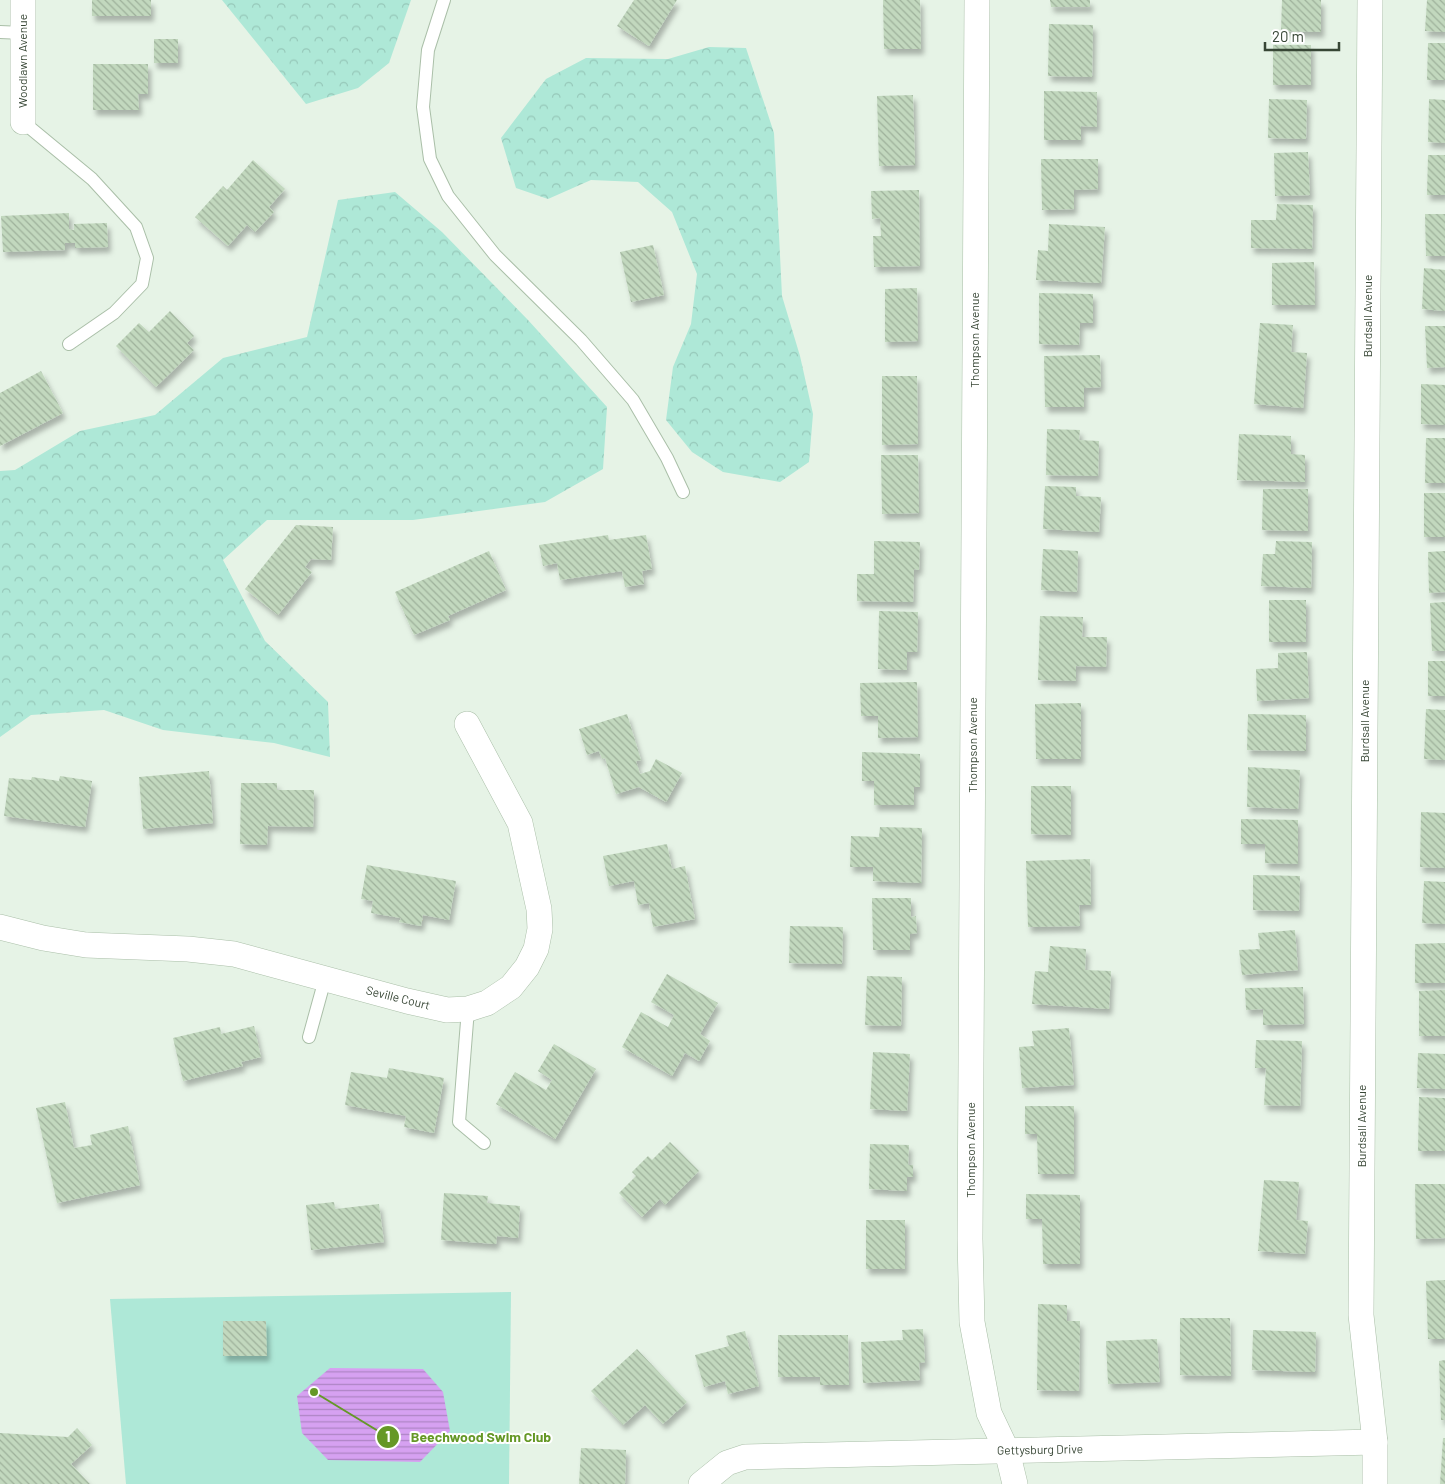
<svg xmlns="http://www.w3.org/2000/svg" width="1445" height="1484" font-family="Barlow,sans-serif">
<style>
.forest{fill:url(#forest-crowns)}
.green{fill:#aee8d7}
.water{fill:url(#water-rules)}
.building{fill:url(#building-back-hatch);filter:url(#shadow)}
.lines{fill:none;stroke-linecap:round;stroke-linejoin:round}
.service-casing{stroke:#aabfa8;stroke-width:14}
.minor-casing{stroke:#aabfa8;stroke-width:26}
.service{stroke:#fff;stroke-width:12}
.minor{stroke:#fff;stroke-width:25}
.labels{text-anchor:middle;stroke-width:4;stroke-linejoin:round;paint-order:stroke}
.street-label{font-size:12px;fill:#374635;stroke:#fff}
.leader{fill:none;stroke:#659826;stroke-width:2}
.callout-dot{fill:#659826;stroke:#fff;stroke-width:2}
.mark-label{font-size:15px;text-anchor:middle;font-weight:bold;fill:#fff}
.callout-label{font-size:14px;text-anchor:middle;font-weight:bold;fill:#659826;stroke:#fff;stroke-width:4;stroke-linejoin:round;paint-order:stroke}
</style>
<defs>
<pattern id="forest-crowns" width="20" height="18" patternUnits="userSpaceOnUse" patternTransform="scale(1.25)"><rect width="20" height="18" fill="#aee8d7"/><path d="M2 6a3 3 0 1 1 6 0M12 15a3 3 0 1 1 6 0" fill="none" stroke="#96c8b9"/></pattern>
<pattern id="water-rules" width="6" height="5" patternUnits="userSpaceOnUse" patternTransform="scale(1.25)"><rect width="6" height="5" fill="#d6a1f1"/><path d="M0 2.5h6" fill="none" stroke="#ae85c4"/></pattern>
<pattern id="building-back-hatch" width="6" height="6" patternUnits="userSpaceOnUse" patternTransform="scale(1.25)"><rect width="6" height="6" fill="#c2d8be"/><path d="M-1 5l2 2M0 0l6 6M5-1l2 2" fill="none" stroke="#9eb19b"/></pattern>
<filter id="shadow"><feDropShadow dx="3" dy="5.5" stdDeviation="2.5" flood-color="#0004"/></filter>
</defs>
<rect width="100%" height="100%" fill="#e6f3e6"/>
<g class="forest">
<polygon points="222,0 411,0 389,63 358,88 306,104"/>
<polygon points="709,47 746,48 774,133 782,296 800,356 813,414 809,462 780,482 723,472 692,452 666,420 673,367 691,324 697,274 672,212 638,182 591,180 548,199 516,188 501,138 546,79 586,58 668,59"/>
<polygon points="395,192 442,232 528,320 607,407 603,469 545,502 413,520 267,520 223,560 265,641 328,702 330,757 274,743 163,730 104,710 31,715 0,737 0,471 15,470 80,431 155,415 223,358 307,337 338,200"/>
</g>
<polygon class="green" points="511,1292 509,1484 126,1484 110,1299"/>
<polygon class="water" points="330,1368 423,1369 443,1392 450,1431 420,1462 328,1460 302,1433 297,1396"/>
<g class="building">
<rect x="92" y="0" width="59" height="16"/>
<polygon points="634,0 677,0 649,46 617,26"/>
<polygon points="883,0 920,0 921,49 884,49"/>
<polygon points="1050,0 1090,0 1090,7 1051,7"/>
<polygon points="1282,0 1321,0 1321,32 1281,31"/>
<polygon points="1427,0 1445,0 1445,32 1425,31"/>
<polygon points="1049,24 1093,25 1092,77 1048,76"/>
<rect x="154" y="39" width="24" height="24"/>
<polygon points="1428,43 1445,43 1445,80 1427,80"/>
<rect x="1273" y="45" width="38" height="40"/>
<polygon points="93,64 148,64 148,94 138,94 139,110 93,110"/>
<polygon points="1044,91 1097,92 1097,127 1081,126 1081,140 1044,140"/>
<polygon points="913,95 915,165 879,166 877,96"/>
<polygon points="1269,99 1307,100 1306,139 1268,138"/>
<polygon points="1429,99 1445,100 1445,143 1428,142"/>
<polygon points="1308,152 1310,195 1275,196 1274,153"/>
<polygon points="1428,155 1445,155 1445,195 1427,195"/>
<polygon points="1041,159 1098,159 1098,189 1074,190 1074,209 1042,210"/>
<polygon points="253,160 285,189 269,207 274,212 255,232 247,225 228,246 195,217 223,186 227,190"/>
<polygon points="919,190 920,266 874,267 873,236 881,236 880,218 872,219 871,191"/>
<polygon points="1277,204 1313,205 1312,249 1251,248 1251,220 1276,220"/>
<polygon points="69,213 69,229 74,230 74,224 107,223 108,247 75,248 75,243 65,243 65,250 3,252 1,216"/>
<polygon points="1425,214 1445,214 1445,256 1426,256"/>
<polygon points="1049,224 1105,227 1101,283 1036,280 1038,250 1048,251"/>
<polygon points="653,245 664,295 631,302 620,252"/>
<polygon points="1314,262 1315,305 1272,305 1272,263"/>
<polygon points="1424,268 1445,270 1445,311 1422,309"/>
<polygon points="917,288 918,341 885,342 885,289"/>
<polygon points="1039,293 1093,294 1093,323 1080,323 1079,345 1039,344"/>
<polygon points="170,311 194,336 187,343 194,350 156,387 116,346 139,323 149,332"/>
<polygon points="1260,323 1293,325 1291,352 1307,353 1303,408 1254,404"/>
<polygon points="1425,326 1445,326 1445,367 1427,368"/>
<polygon points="1100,355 1101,387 1084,388 1084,407 1045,407 1044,356"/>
<polygon points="41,371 63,413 0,446 0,393"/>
<polygon points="882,376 917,376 918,444 882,445"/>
<polygon points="1421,384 1445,385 1445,425 1421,424"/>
<polygon points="1047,429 1080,430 1079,440 1099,441 1098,476 1046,475"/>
<polygon points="1239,434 1291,436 1291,454 1305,455 1305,482 1237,480"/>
<polygon points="1426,438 1445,438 1445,483 1425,483"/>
<polygon points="881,455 918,455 919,513 882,514"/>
<polygon points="1045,486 1076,487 1076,496 1101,497 1099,532 1043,529"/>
<polygon points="1263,489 1308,489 1308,531 1262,530"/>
<rect x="1424" y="493" width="21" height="44"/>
<polygon points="296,525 333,527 331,560 311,559 305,567 312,572 278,615 245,589"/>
<polygon points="608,535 609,540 646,535 652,569 642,571 644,584 625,587 622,571 560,580 557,563 543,566 539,545"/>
<polygon points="874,541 920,542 919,570 914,569 913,602 857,601 857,574 874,574"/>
<polygon points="1276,541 1312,542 1311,588 1261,586 1263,554 1275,554"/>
<polygon points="1043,549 1078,551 1077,592 1041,590"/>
<polygon points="489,551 506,590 448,616 450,620 414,635 395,592"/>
<polygon points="1445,551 1445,592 1429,593 1428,552"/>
<rect x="1269" y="600" width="37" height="42"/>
<polygon points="1445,602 1445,651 1432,651 1430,603"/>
<polygon points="879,611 918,612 917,652 907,652 907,670 878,669"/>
<polygon points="1040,616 1083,617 1082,637 1107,637 1106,667 1076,666 1076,681 1038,680"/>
<polygon points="1307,652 1309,698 1257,701 1256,669 1278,668 1278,653"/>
<rect x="1428" y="661" width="17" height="35"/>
<polygon points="917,682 918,737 878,738 878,716 861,716 860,683"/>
<polygon points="1081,703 1081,759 1036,759 1035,704"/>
<polygon points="1426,709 1445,710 1445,760 1424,759"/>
<polygon points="627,714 641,760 636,761 640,774 650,771 656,759 682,773 666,802 639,787 616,794 605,758 602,759 599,751 587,755 579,729"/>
<polygon points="1248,714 1306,715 1306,751 1247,750"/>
<polygon points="862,752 920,754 920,787 914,787 914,805 874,805 874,781 862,781"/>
<polygon points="1248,767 1300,770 1298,809 1247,807"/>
<polygon points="209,771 213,823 143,829 139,777"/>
<polygon points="60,776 92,781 85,827 4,816 9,778 31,780 32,777 59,781"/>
<polygon points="241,783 277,783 277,790 314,790 313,827 268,826 267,845 240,844"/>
<polygon points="1031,786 1071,786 1071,835 1031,834"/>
<polygon points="1421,812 1445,813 1445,868 1420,867"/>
<polygon points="1241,819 1298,820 1298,864 1265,863 1265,844 1241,844"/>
<polygon points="880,827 922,828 921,883 873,881 873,867 850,867 851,836 879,837"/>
<polygon points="667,844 672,869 685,866 695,919 653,927 649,903 638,905 634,881 609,886 603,856"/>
<polygon points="1090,859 1091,905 1079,905 1080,926 1028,927 1026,861"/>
<polygon points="367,865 456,881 449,920 423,915 421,926 399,922 401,918 371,913 373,901 361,899"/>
<polygon points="1253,875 1300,876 1299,911 1253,910"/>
<polygon points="1424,881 1445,882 1445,924 1422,923"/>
<polygon points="872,898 911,898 911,917 916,916 917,933 910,934 910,950 873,950"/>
<polygon points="790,926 843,927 842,964 789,963"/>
<polygon points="1295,930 1298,970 1242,975 1239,950 1260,949 1258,933"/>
<polygon points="1445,943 1445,983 1415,983 1415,944"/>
<polygon points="1050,946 1086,949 1085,970 1111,971 1109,1009 1032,1004 1035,971 1048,972"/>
<polygon points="667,974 718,1003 700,1034 710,1041 699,1061 685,1053 672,1076 622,1047 641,1012 668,1027 674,1015 651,1002"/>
<polygon points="867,976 902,977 901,1026 865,1025"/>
<polygon points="1303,987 1304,1024 1263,1025 1263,1009 1246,1010 1245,988"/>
<polygon points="1445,990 1445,1036 1419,1036 1419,991"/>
<polygon points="254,1026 261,1057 241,1062 243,1066 183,1081 173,1038 220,1027 221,1034"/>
<polygon points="1069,1028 1074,1085 1022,1088 1019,1047 1034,1046 1032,1031"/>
<polygon points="1256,1040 1302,1041 1300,1106 1264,1105 1266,1068 1255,1068"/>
<polygon points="554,1044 596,1069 555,1139 496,1104 515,1072 546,1090 552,1080 538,1071"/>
<polygon points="873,1052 910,1054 907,1111 870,1109"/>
<polygon points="1418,1053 1445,1054 1445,1089 1417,1088"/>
<polygon points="389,1068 444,1078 434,1133 404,1127 406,1116 345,1105 351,1072 387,1078"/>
<polygon points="1419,1097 1445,1098 1445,1151 1418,1151"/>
<polygon points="65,1102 74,1148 92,1145 90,1135 128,1126 140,1185 57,1203 36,1108"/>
<polygon points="1025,1106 1074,1106 1074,1174 1038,1174 1037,1134 1025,1134"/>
<polygon points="670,1142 699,1171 665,1205 660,1199 642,1217 619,1193 636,1176 632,1172 648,1156 652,1160"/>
<polygon points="870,1144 909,1145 908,1165 913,1165 913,1177 907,1177 907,1191 869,1189"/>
<polygon points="1264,1180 1299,1182 1296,1220 1308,1221 1305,1254 1258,1251"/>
<polygon points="1415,1184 1445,1184 1445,1238 1416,1239"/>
<polygon points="444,1193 488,1196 487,1203 520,1206 518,1238 497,1236 496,1244 441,1240"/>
<polygon points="1026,1194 1080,1195 1080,1264 1043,1264 1042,1219 1026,1219"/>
<polygon points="334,1202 335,1209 379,1204 384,1242 311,1250 306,1205"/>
<rect x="866" y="1220" width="39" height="49"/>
<polygon points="1445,1280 1445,1339 1428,1339 1426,1281"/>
<polygon points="1038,1304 1067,1305 1067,1321 1080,1321 1079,1391 1037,1390"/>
<polygon points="1180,1318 1230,1318 1231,1376 1180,1375"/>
<polygon points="223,1321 266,1321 267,1356 223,1356"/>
<polygon points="923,1329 925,1362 919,1363 920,1380 863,1383 861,1342 903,1340 902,1330"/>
<polygon points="1253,1330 1316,1332 1315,1372 1252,1370"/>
<polygon points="745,1331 759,1386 728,1394 725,1381 704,1387 695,1355 729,1346 726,1336"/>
<polygon points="778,1335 848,1335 849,1385 820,1385 820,1377 778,1377"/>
<polygon points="1157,1339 1160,1382 1108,1384 1106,1341"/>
<polygon points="637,1349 687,1402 663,1424 645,1405 623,1425 591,1391"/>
<polygon points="1445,1360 1445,1420 1441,1420 1439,1361"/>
<polygon points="77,1428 92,1445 71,1464 90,1484 0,1484 0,1433 68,1437"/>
<polygon points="1443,1438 1445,1438 1445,1484 1440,1484"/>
<polygon points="581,1448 626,1450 625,1484 579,1484"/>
</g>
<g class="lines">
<defs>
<g id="service">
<polyline points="444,0 428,50 423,107 430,159 448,196 495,255 581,340 633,400 667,458 683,492"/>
<polyline points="0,32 23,33"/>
<polyline points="23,122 92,179 136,227 147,258 142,284 114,313 69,344"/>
<polyline points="468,1009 459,1122 484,1143"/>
<polyline points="309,1037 325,979"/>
</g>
<g id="minor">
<polyline points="977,0 970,1239 972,1322 989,1413 1007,1451 1015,1484"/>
<polyline points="1370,0 1361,1315 1375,1442 1375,1484"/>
<polyline points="23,122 23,0"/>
<polyline points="0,927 43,938 86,945 188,949 234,954 407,1001 447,1010 468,1009 487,1003 511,987 527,967 536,949 540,929 539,909 520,823 467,724"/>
<polyline points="701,1484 727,1463 745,1457 1375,1442"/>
</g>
</defs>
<use href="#service" class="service-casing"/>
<use href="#minor" class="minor-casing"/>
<use href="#service" class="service"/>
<use href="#minor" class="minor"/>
</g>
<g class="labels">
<g class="street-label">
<text transform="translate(23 61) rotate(-90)" y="4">Woodlawn Avenue</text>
<text transform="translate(1368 316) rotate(-90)" y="4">Burdsall Avenue</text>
<text transform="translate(975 340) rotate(-90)" y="4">Thompson Avenue</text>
<text transform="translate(1365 721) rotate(-90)" y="4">Burdsall Avenue</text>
<text transform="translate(973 745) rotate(-90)" y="4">Thompson Avenue</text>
<text transform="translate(398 998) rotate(14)" y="4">Seville Court</text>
<text transform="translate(1362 1126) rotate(-90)" y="4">Burdsall Avenue</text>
<text transform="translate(971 1150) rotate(-90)" y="4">Thompson Avenue</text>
<text transform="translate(1040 1450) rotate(-1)" y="4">Gettysburg Drive</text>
</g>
</g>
<path class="leader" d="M314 1392L388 1437"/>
<g class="callout-dot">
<circle cx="314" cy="1392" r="5"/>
<circle cx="388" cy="1437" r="12"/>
</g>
<g class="mark-label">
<text x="388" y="1442">1</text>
</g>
<g class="callout-label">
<text x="481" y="1442">Beechwood Swim Club</text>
</g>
<path d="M1265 42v8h74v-8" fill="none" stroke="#374635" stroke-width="2.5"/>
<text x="1272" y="42" font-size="15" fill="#374635" stroke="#ffffff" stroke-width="4" paint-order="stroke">20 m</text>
</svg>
